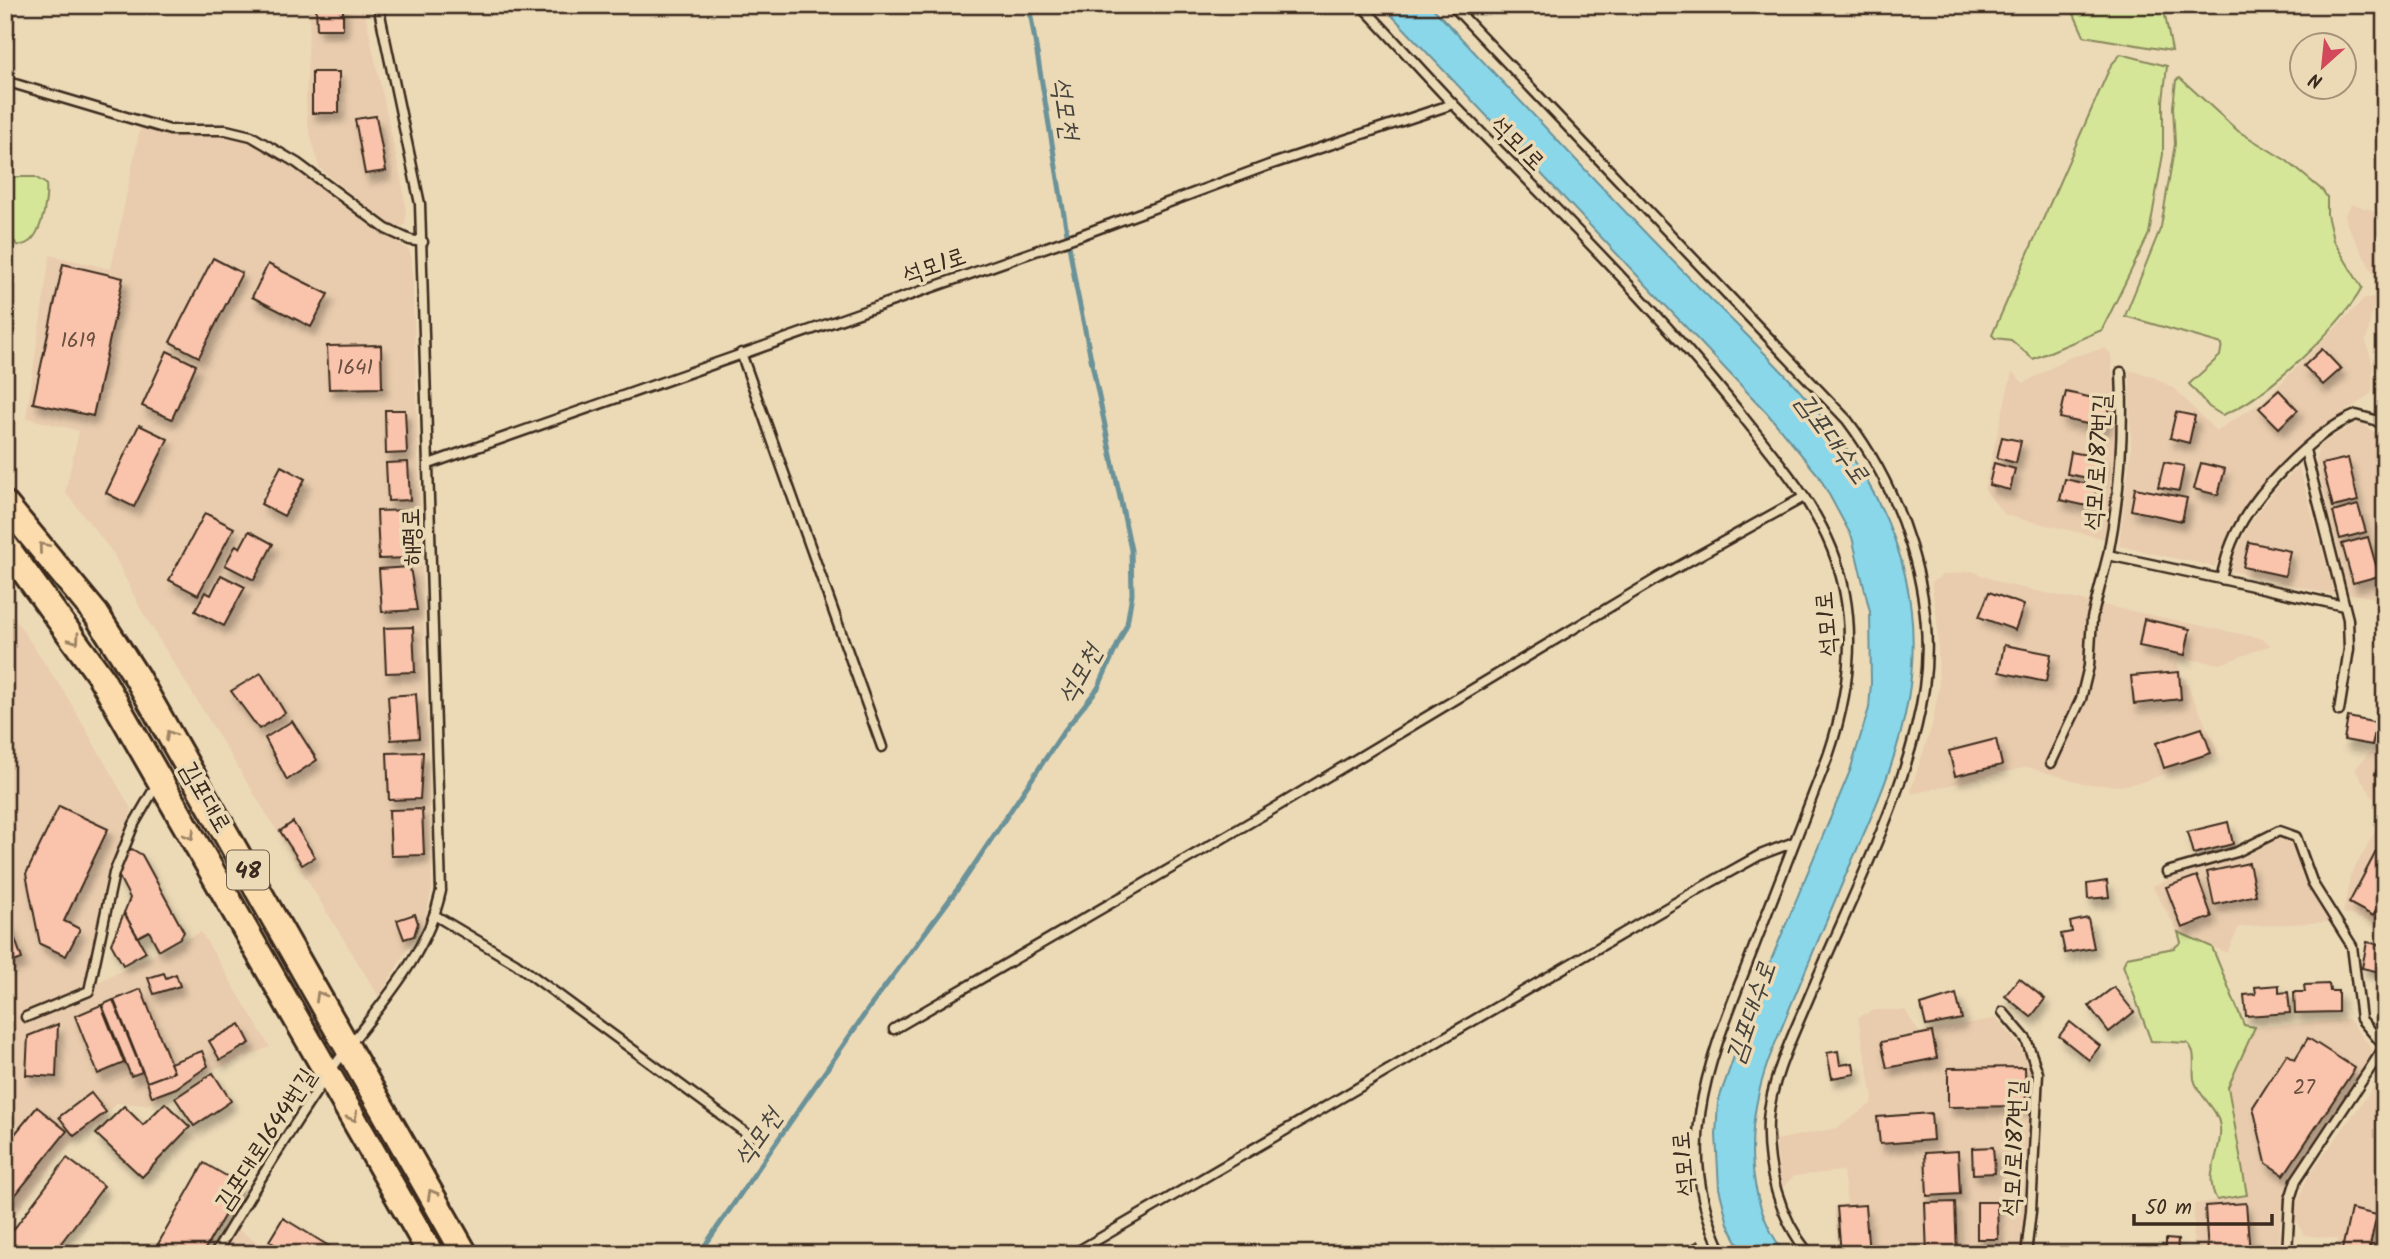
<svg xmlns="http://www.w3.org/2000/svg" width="2390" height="1259" font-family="Kalam,'Poor Story',sans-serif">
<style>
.built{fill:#e9ccad}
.green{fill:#d6e699;stroke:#88885c;stroke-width:2}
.water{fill:#8ad7ea;stroke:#6a9298;stroke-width:2}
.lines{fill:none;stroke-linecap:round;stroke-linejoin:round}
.stream{stroke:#6a9298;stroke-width:5}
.building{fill:#f9c4ab;stroke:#3b2a1e;stroke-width:2;filter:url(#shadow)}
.service-casing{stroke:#3b2a1e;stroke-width:13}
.primary-casing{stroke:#3b2a1e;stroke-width:30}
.service{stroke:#ecdab7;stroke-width:8}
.primary{stroke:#fcdcac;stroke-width:24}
.oneway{stroke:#9c8365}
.labels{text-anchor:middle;stroke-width:7;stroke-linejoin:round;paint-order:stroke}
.number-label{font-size:21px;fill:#6a5041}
.shield{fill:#ecdab7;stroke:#705f4c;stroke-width:2}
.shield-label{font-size:23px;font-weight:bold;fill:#3b2a1e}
.street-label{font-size:24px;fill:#3b2a1e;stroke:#ecdab7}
.water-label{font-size:26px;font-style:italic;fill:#47443d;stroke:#ecdab7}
</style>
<defs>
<filter id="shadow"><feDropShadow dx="4.5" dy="8" stdDeviation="3.5" flood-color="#0004"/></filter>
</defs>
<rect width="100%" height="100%" fill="#ecdab7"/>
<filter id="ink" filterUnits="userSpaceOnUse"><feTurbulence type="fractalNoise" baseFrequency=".0143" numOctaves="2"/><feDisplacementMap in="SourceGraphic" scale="14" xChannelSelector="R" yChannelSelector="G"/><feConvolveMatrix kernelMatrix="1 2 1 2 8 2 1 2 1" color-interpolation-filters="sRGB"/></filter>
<g filter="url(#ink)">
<g class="built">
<polygon points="310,5 363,5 403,187 406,212 405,224 401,228 385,222 319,168 307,121 306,100"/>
<polygon points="140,128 176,136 230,135 244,139 287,164 409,250 412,258 432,888 425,919 379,997 141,610 113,553 65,492 79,431 26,418 50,255 111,269"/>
<polygon points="2352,204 2382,213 2385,206 2385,417 2378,343 2382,290 2347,225 2345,214"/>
<polygon points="2376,296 2366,341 2373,366 2372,393 2316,433 2267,478 2232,524 2215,567 2119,546 2131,447 2129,370 2152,376 2175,389 2216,431 2263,401 2364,299"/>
<polygon points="2105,348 2111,354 2116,409 2113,477 2105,539 2005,515 1984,489 2012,372 2024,383 2070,357"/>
<polygon points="2359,421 2385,440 2385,600 2348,593 2316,460 2318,448 2324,442"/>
<polygon points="2299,466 2334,592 2333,595 2231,571 2233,558 2250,523 2275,490"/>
<polygon points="1972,571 2004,584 2260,638 2271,645 2221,664 2180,658 2176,661 2216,747 2218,754 2214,757 2142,782 2119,786 2086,784 2027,767 1912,794 1911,789 1932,725 1939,687 1937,619 1931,582 1943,575"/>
<polygon points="5,604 66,695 132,810 105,880 86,979 100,981 201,932 270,1047 210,1071 154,1102 145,1105 117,1103 98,1125 66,1147 5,1228"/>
<polygon points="2385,734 2385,808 2373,798 2355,769"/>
<polygon points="2385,814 2385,927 2343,913 2350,876"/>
<polygon points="2281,836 2292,841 2303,880 2330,922 2239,927 2227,953 2178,932 2152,886 2181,874 2252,853"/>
<polygon points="1875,1010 1905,1010 1919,1032 1997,1018 2025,1053 2031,1068 2029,1118 2025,1216 2019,1254 1839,1254 1834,1206 1847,1203 1843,1171 1794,1176 1782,1188 1775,1140 1837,1128 1871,1104 1873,1098 1858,1017"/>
<polygon points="2349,1019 2373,1050 2372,1056 2288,1181 2281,1213 2279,1254 2193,1254 2194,1204 2247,1195 2228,1087 2255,1027"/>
<polygon points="2385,1071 2385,1254 2336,1254 2338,1239 2304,1235 2295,1219 2296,1205 2308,1176"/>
<polygon points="237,1229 276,1254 222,1254"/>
</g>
<g class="green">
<polygon points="2078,5 2163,5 2172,51 2084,36 2074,14"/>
<polygon points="2121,54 2167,66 2163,101 2163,154 2149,234 2102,330 2033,359 2011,340 1995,338 1992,335 2111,65"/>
<path d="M2180,78L2238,131L2287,161L2322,190L2327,197V215L2333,240L2362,288C2342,325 2262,402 2222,415L2209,407L2189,384L2220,356L2222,344L2125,316L2161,227L2175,144L2173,107L2176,80Z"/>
<path d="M5,177H35L46,184C48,201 41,248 17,245L5,228Z"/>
<path d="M2178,932L2212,947L2242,1020L2244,1025L2255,1027L2228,1087L2247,1195L2217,1200C2202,1173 2223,1154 2220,1127C2218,1107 2198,1097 2194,1079C2192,1067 2198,1052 2187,1043L2151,1041L2123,965L2127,957L2174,948L2181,942Z"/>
</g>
<path class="water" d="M1382,5H1430C1507,87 1583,168 1661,249C1786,379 1942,494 1908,699C1898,760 1872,816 1847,872C1821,934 1794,996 1769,1059C1746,1122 1742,1197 1785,1254H1743L1728,1224L1719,1188L1716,1135L1718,1102L1751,1008L1850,771L1869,708L1871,683L1870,612L1852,537L1819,476L1767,413Z"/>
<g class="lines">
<polyline class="stream" points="699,1254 869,1008 962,883 1064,731 1098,688 1127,624 1132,594 1131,550 1076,287 1029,5"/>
</g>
<g class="building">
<polygon points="316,5 343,5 343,29 317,29"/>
<rect x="312" y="72" width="27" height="41"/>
<polygon points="376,116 386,171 365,174 355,119"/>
<polygon points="213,258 242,273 199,357 170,342"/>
<polygon points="63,264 123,278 93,416 33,403"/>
<polygon points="268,264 328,294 311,327 252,297"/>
<polygon points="381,345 382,388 329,389 327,346"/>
<polygon points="2322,349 2341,369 2323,385 2304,366"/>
<polygon points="167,351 196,365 172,419 142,406"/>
<polygon points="2279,390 2298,410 2279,428 2259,408"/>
<polygon points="2066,392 2111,402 2105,428 2060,418"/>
<polygon points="385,410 405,410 407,453 386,454"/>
<polygon points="2176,412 2195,416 2189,443 2170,438"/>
<polygon points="139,425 168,439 134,507 106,493"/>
<polygon points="2002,437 2021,441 2016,463 1997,458"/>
<polygon points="2071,452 2103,458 2099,480 2067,474"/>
<polygon points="2348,458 2358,501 2333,507 2322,464"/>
<polygon points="408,462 410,500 388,501 386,463"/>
<polygon points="2164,462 2184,466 2179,491 2158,487"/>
<polygon points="1994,463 2015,469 2010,490 1989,485"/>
<polygon points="2201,463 2225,469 2218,495 2194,489"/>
<polygon points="281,466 305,479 284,516 261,504"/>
<polygon points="2065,479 2097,486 2092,507 2060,500"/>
<polygon points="2135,488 2187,498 2182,521 2131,510"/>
<polygon points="2358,505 2366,532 2340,539 2333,512"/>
<polygon points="412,510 410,558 379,559 377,511"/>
<polygon points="205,513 234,528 198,595 169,580"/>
<polygon points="249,531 273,544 254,580 225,565 236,545 240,548"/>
<polygon points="2368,537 2379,576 2353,583 2342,544"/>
<polygon points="2249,542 2290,551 2285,576 2243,567"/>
<polygon points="410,567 417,610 382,612 379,569"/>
<polygon points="221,575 245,587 224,626 195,611 205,592 211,595"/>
<polygon points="1989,592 2024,605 2015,630 1979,617"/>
<polygon points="2144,619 2190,629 2185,655 2139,646"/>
<polygon points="413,627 415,672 386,673 384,628"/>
<polygon points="2004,645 2051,654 2046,682 1999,672"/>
<polygon points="2179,672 2181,699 2134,704 2131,676"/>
<polygon points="261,673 285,713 259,729 231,691"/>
<polygon points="416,694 419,738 391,740 388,696"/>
<polygon points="2348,717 2377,723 2372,745 2344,740"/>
<polygon points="292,721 317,760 287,780 265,738"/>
<polygon points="2202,728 2211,753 2164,768 2156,743"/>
<polygon points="1996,739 2002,765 1955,776 1949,751"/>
<polygon points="2385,751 2385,778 2375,774"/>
<polygon points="423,752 420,799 389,800 387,753"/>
<polygon points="59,806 108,829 64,921 80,929 66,956 40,944 26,874"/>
<polygon points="422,809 424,855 391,856 389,810"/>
<polygon points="293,822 315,857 302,865 280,831"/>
<polygon points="2228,822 2233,844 2193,854 2187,832"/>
<polygon points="2378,848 2385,852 2385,895 2373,916 2349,903"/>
<polygon points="132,849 142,855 184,932 180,938 159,950 149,931 138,937 124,913 130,898 118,875 126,853"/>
<polygon points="2249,863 2256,895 2214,905 2207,872"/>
<polygon points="2197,876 2212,917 2182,928 2166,887"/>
<polygon points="2107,881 2109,897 2088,899 2087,884"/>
<polygon points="124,913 146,952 123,965 111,944"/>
<polygon points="415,914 418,923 414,936 404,939 397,920"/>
<polygon points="2088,918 2094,948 2065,953 2061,934 2072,932 2070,922"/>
<polygon points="9,922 22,959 5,965 5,923"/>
<polygon points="2367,942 2385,946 2385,973 2362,968"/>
<polygon points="164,973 166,978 176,974 180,986 154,994 148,978"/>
<polygon points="2019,978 2045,999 2031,1017 2005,996"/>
<polygon points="2329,984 2330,991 2338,991 2338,1012 2295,1013 2294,992 2305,992 2304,985"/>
<polygon points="2279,985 2279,993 2288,992 2290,1013 2246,1016 2244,995 2256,994 2255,987"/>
<polygon points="2114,987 2134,1012 2109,1032 2089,1006"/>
<polygon points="141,989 174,1072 147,1082 114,1000"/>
<polygon points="1956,994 1962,1019 1926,1026 1921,1005"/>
<polygon points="113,1000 142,1072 131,1076 102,1005"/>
<polygon points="101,1005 124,1063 98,1074 75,1016"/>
<polygon points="2070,1022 2100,1046 2089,1060 2059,1036"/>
<polygon points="58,1024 56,1077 26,1075 28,1036"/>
<polygon points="240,1024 250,1043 220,1060 209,1041"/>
<polygon points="1932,1032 1937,1058 1887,1068 1881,1042"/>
<polygon points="2308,1038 2355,1068 2284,1175 2266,1163 2253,1107 2287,1054 2295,1059"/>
<polygon points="202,1051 208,1066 176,1088 152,1097 147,1082 174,1072 170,1063"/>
<polygon points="1838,1051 1840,1065 1853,1063 1855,1074 1832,1078 1827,1053"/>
<polygon points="2025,1067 2026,1106 1948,1107 1948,1068"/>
<polygon points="213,1073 231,1101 194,1126 175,1098"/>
<polygon points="91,1093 106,1112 74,1136 59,1117"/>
<polygon points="165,1103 190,1127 142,1177 96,1134 124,1106 143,1125"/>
<polygon points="37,1107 67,1131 5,1208 5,1146"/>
<polygon points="1931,1113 1933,1140 1880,1144 1877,1117"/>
<polygon points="1993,1147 1995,1173 1973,1174 1972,1148"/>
<polygon points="1958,1151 1960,1194 1927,1196 1925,1153"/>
<polygon points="67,1158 104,1186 61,1243 76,1254 5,1254 5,1241"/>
<polygon points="204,1163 242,1185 202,1254 176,1254 158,1244"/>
<polygon points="1955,1202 1957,1254 1927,1254 1925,1203"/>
<polygon points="1977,1202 1997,1202 1998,1239 1977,1239"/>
<polygon points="2246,1203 2250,1254 2208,1254 2205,1206"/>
<polygon points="1865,1205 1869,1254 1841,1254 1837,1207"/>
<polygon points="2351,1209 2377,1215 2368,1254 2341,1254"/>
<polygon points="283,1218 342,1254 291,1254 269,1241"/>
<polygon points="2166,1239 2178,1240 2177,1254 2166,1254"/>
<polygon points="1698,1241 1703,1248 1687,1254 1684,1249"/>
</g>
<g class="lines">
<defs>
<g id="service">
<path d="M1361,5C1393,38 1423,73 1455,106C1553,206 1653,304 1740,413C1773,455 1812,499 1832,549C1859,617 1851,689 1828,756C1803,819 1779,882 1755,944C1715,1049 1667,1142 1723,1254"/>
<path d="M1452,5L1847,420C1902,493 1937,595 1924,688C1910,787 1849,902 1810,995C1794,1033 1771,1079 1768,1120C1766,1168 1779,1217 1809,1254"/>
<polyline points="5,81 170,130 226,130 251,136 297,163 386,229 410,240 423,242"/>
<polyline points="741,353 882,747"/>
<polyline points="2305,450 2348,619 2349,649 2339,711"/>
<polyline points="429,464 1081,235 1269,165 1453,104"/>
<path d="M2108,555C2120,494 2124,435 2121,372"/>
<polyline points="2221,579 2344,606"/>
<path d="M2051,763L2081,699L2089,666L2092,618L2108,555L2221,579C2224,566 2227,554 2232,542C2250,497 2312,433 2356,415L2375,420L2385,427"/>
<polyline points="2167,872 2237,852 2279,831 2296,837 2313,884 2352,946 2361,1019 2384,1046"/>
<polyline points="436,916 515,963 750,1136"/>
<polyline points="2003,1012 2026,1039 2038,1073 2031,1211 2026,1254"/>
<polyline points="26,1017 89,991 114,873 134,824 157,784"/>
<polyline points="894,1029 1273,809 1658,578 1804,497"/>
<path d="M215,1254C251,1194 287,1134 327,1076C368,1016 425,965 441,891L420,204L378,5"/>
<polyline points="1073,1254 1699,889 1760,855 1794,842"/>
<polyline points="2287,1254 2290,1199 2296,1180 2385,1046"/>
</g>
<g id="primary">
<polyline points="5,504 96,614 136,676 465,1254"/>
<polyline points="5,545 100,676 431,1254"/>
</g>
</defs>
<use href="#service" class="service-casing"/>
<use href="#primary" class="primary-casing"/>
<use href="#service" class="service"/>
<use href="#primary" class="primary"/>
</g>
<defs><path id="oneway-chevron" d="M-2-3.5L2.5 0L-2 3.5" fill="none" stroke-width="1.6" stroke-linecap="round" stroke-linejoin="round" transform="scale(1.75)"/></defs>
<g class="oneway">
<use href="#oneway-chevron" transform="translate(43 547) rotate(-130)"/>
<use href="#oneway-chevron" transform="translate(75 639) rotate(55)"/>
<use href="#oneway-chevron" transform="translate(170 735) rotate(-120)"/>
<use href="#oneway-chevron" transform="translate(190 835) rotate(60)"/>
<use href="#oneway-chevron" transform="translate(320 996) rotate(-120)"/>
<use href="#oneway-chevron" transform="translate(353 1117) rotate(61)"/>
<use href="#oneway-chevron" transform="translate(432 1194) rotate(-119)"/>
</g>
</g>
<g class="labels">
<g class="number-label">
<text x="78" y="347">1619</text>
<text x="355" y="374">1641</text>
<text x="2304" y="1094">27</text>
</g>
<rect class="shield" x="227" y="850.5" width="42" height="39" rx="5"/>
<g class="shield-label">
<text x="248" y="878">48</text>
</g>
<g class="street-label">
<text transform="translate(1518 143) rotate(45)" y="8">석모1로</text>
<text transform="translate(934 265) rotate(-19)" y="8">석모1로</text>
<text transform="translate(2097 462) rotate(-86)" y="8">석모1로187번길</text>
<text transform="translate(411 537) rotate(-91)" y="8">해평로</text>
<text transform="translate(1826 624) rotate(-95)" y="8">석모1로</text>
<text transform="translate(206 797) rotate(60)" y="8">김포대로</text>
<text transform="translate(265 1139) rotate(-57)" y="8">김포대로1644번길</text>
<text transform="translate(2014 1148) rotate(-87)" y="8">석모1로187번길</text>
<text transform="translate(1683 1164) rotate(-95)" y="8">석모1로</text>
</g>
<g class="water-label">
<text transform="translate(1066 108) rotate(81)" y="9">석모천</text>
<text transform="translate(1833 438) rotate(54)" y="9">김포대수로</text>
<text transform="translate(1079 674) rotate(-61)" y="9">석모천</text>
<text transform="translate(1750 1012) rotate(-71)" y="9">김포대수로</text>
<text transform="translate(757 1137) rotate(-55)" y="9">석모천</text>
</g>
</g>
<rect width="2390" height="1259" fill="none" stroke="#ecdab7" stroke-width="28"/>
<rect x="14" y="14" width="2362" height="1231" fill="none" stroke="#3b2a1e" stroke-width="2.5" filter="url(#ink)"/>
<g transform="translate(2323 66) rotate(207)"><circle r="33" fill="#ecdab7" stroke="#a5947a" stroke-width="2"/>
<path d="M0-5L12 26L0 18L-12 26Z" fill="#d1495b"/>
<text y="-10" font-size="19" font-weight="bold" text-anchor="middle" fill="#3b2a1e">N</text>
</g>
<path d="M2134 1214v10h138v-10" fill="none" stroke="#3b2a1e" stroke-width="3.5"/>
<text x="2145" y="1214" font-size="21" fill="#3b2a1e" stroke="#ecdab7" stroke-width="5" paint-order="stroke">50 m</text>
</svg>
